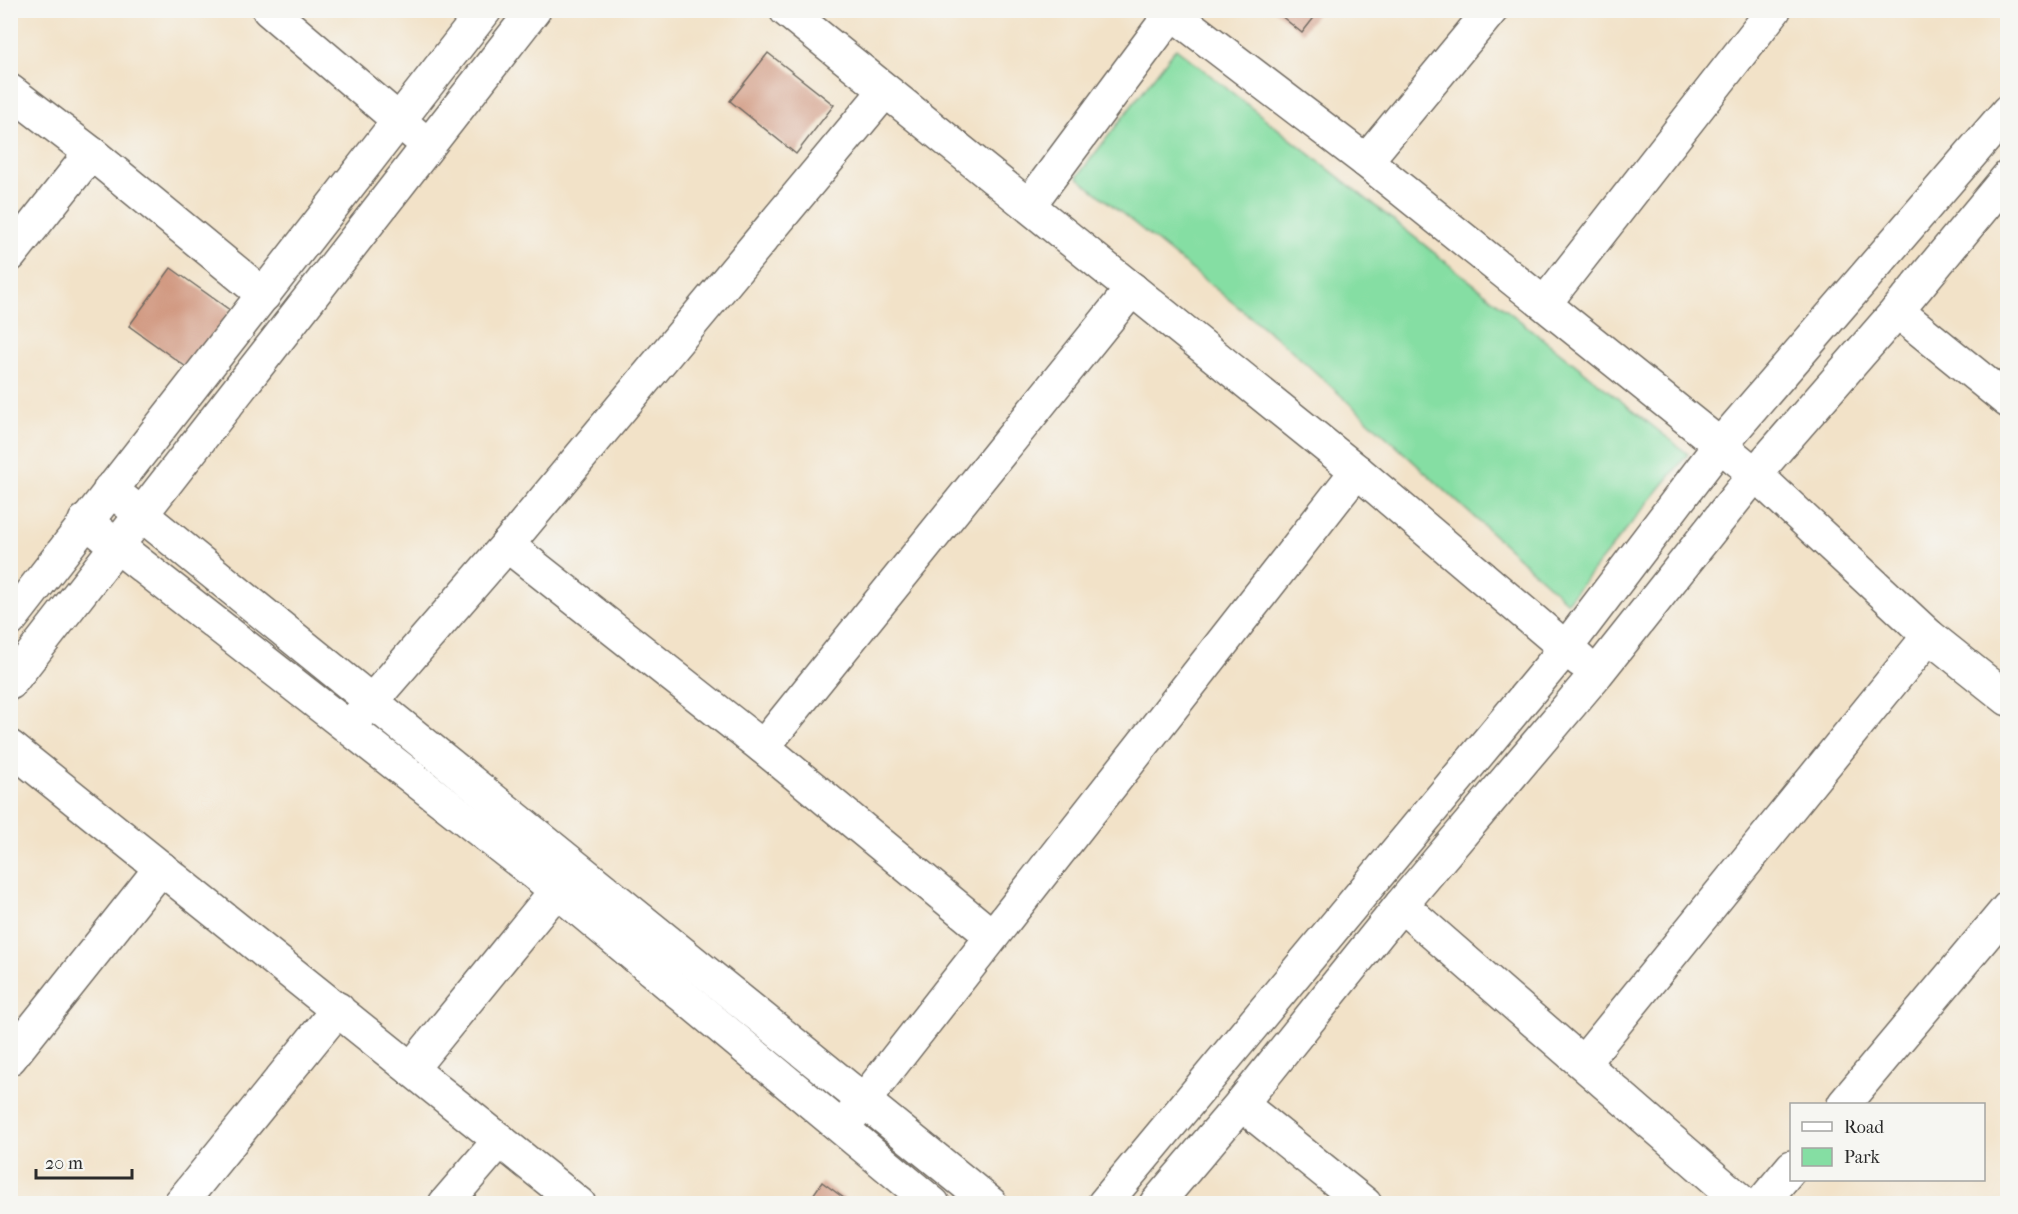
<svg xmlns="http://www.w3.org/2000/svg" width="2018" height="1214" font-family="'IM FELL French Canon',serif">
<style>
.green{fill:#85dea3;stroke:#588467;stroke-width:1.5}
.building{fill:#d19981}
.lines{fill:none;stroke-linecap:round;stroke-linejoin:round}
.minor-casing{stroke:#716b62;stroke-width:36}
.minor{stroke:#fff;stroke-width:33}
</style>
<rect width="100%" height="100%" fill="#f6f6f2"/>
<filter id="ink" filterUnits="userSpaceOnUse"><feTurbulence type="fractalNoise" baseFrequency=".0167" numOctaves="2"/><feDisplacementMap in="SourceGraphic" scale="12" xChannelSelector="R" yChannelSelector="G"/><feConvolveMatrix kernelMatrix="1 2 1 2 8 2 1 2 1" color-interpolation-filters="sRGB"/></filter>
<filter id="wash" filterUnits="userSpaceOnUse"><feTurbulence type="fractalNoise" baseFrequency=".008" numOctaves="4" result="noise"/><feDisplacementMap in="SourceGraphic" scale="24" xChannelSelector="R" yChannelSelector="G"/><feGaussianBlur stdDeviation="1.35" result="paint"/><feColorMatrix in="noise" values="0 0 0 0 0 0 0 0 0 0 0 0 0 0 0 0 0 1.4 0 .05"/><feComposite in="paint" operator="in"/></filter>
<g filter="url(#wash)">
<rect width="100%" height="100%" fill="#f2e2c8"/>
<polygon class="green" points="1176,48 1688,454 1567,602 1289,348 1077,177"/>
<g id="blocks">
<g class="building">
<polygon points="1274,10 1320,10 1302,33"/>
<polygon points="768,53 834,105 796,154 730,101"/>
<polygon points="171,268 231,311 189,369 129,326"/>
<polygon points="822,1182 852,1204 807,1204"/>
</g>
</g>
</g>
<g filter="url(#ink)">
<use href="#blocks" fill-opacity="0" stroke="#716b62" stroke-width="1.5"/>
<g class="lines">
<defs>
<g id="minor">
<polyline points="269,10 416,135"/>
<polyline points="786,10 1357,471 1581,661"/>
<polyline points="1168,10 1366,161 1720,445 1755,474 1929,636 2008,699"/>
<polyline points="10,91 91,153 264,295"/>
<polyline points="1366,161 1491,10"/>
<polyline points="1029,205 1174,10"/>
<polyline points="10,255 91,153"/>
<polyline points="1545,303 1774,10"/>
<polyline points="1897,311 2008,401"/>
<polyline points="110,489 991,1204"/>
<polyline points="85,521 556,890 933,1204"/>
<polyline points="507,545 763,747 992,936"/>
<polyline points="10,620 485,10"/>
<polyline points="10,683 534,10"/>
<polyline points="357,718 507,545 885,91"/>
<polyline points="10,747 579,1204"/>
<polyline points="763,747 1132,289"/>
<polyline points="1401,905 1744,1204"/>
<polyline points="10,1058 161,868"/>
<polyline points="1583,1063 1929,636"/>
<polyline points="411,1069 569,875"/>
<polyline points="1241,1104 1365,1204"/>
<polyline points="1844,1104 2008,908"/>
<polyline points="850,1118 1357,471"/>
<polyline points="180,1204 338,1009"/>
<polyline points="445,1204 500,1140"/>
<polyline points="1104,1204 1565,649 1720,445 2008,111"/>
<polyline points="1156,1204 1241,1104 1401,905 1597,673 1755,474 1897,311 2008,177"/>
<polyline points="1761,1204 1792,1167"/>
</g>
</defs>
<use href="#minor" class="minor-casing"/>
<use href="#minor" class="minor"/>
</g>
</g>
<rect width="2018" height="1214" fill="none" stroke="#f6f6f2" stroke-width="36"/>
<rect x="1790" y="1103" width="195" height="78" fill="#f6f6f2" stroke="#a5a5a2" stroke-width="1.5"/>
<rect x="1802" y="1122" width="30" height="9" fill="#ffffff" stroke="#a5a5a2" stroke-width="1.5"/>
<text x="1844" y="1133" font-size="18" fill="#2b2b2b">Road</text>
<rect x="1802" y="1148" width="30" height="18" fill="#85dea3" stroke="#a5a5a2" stroke-width="1.5"/>
<text x="1844" y="1163" font-size="18" fill="#2b2b2b">Park</text>
<path d="M36 1169v9h96v-9" fill="none" stroke="#2b2b2b" stroke-width="3"/>
<text x="45" y="1169" font-size="18" fill="#2b2b2b" stroke="#f6f6f2" stroke-width="4.5" paint-order="stroke">20 m</text>
</svg>
